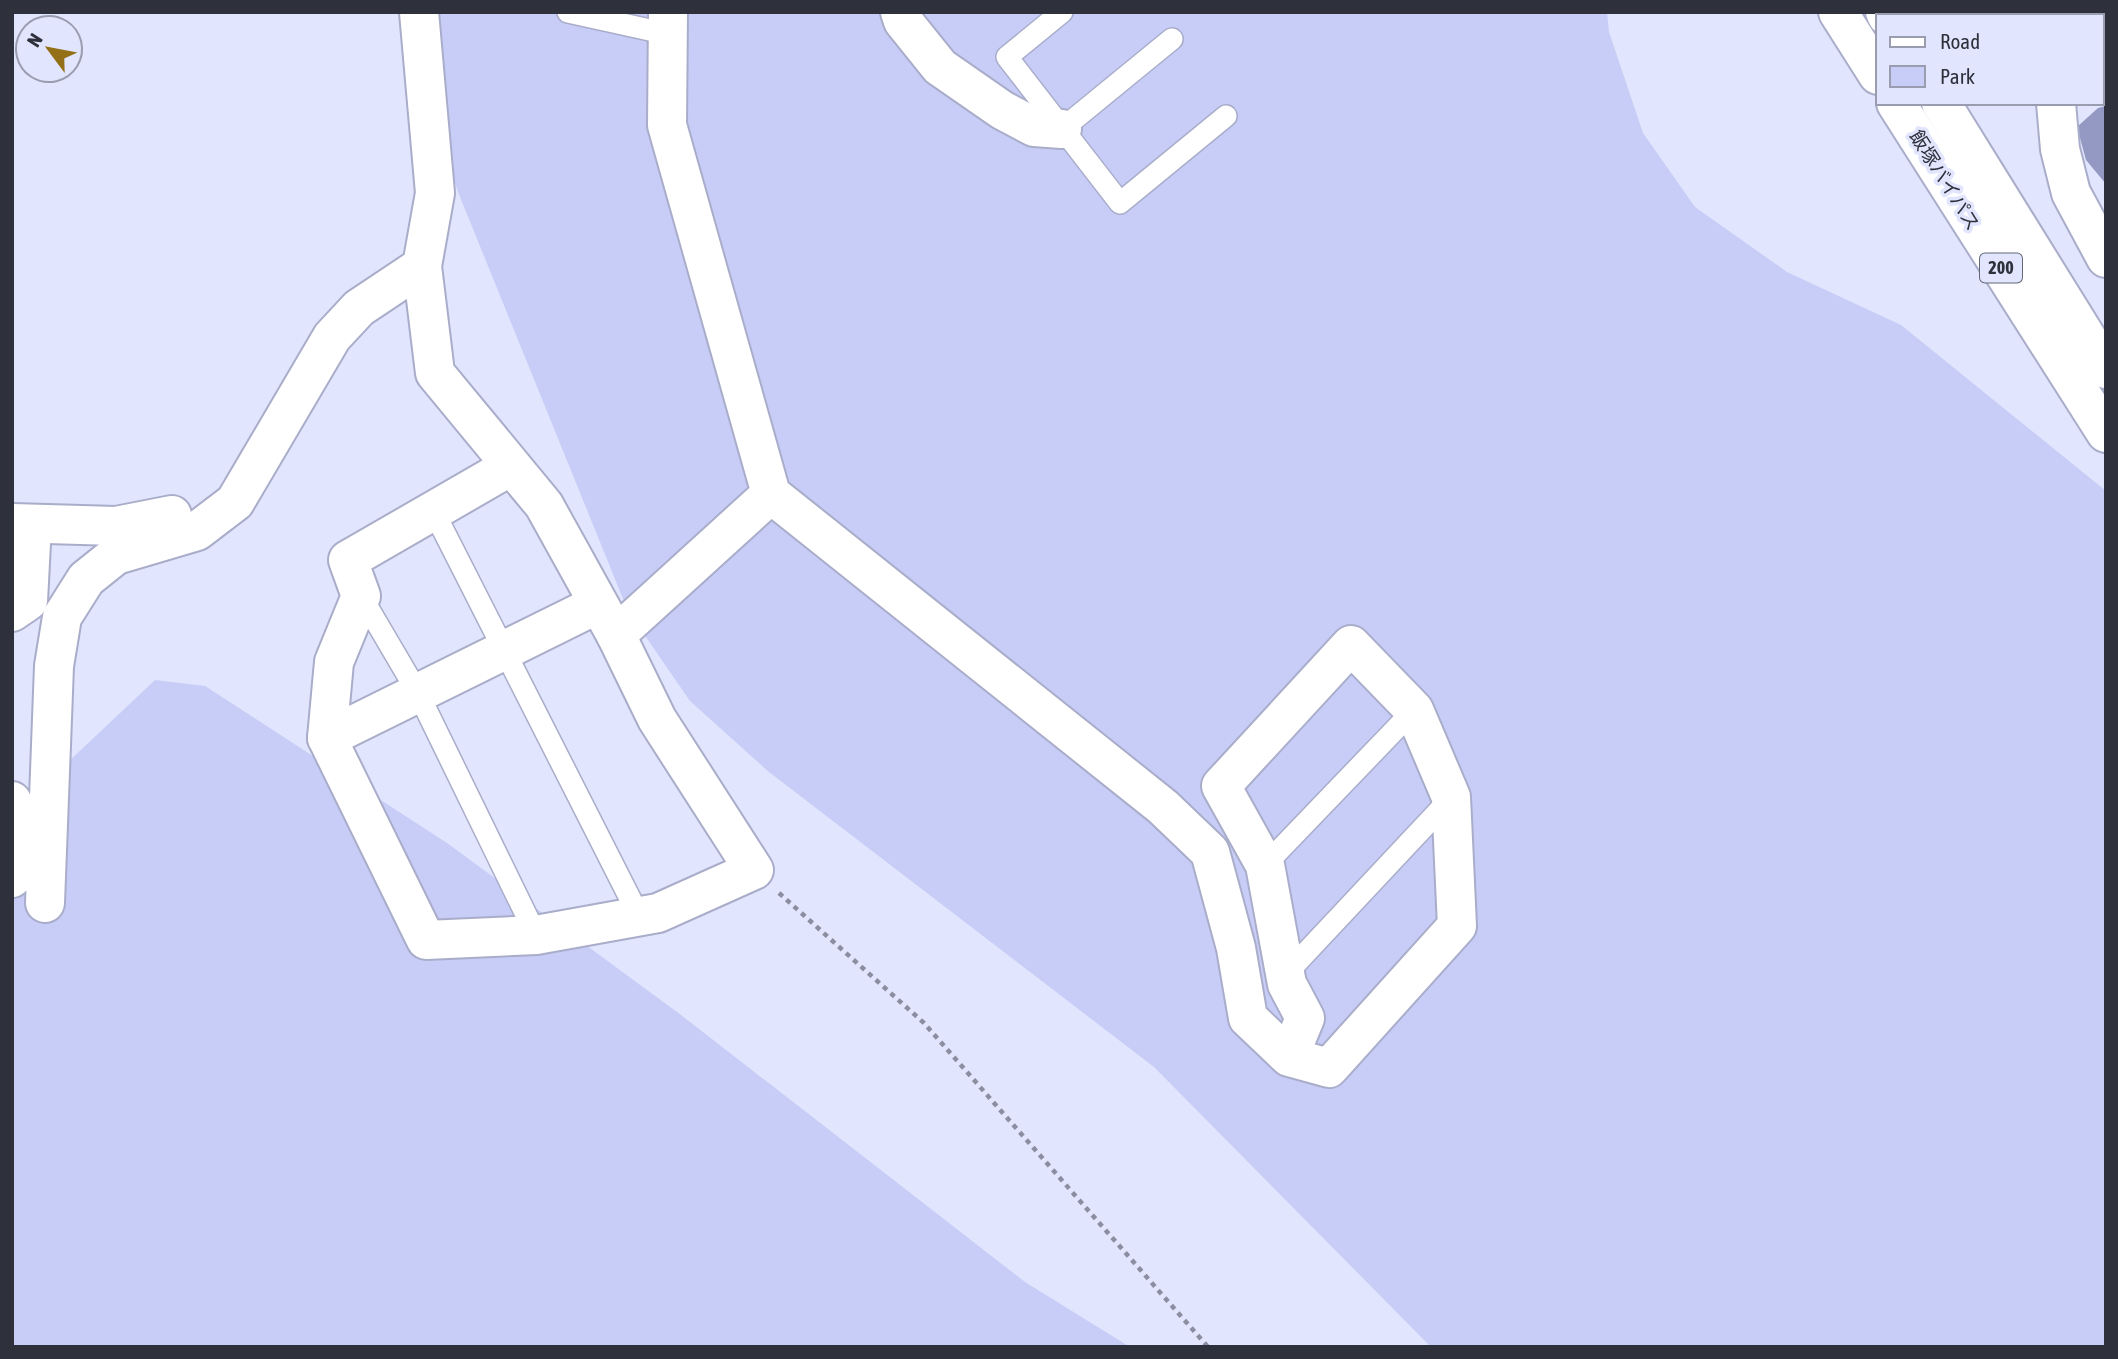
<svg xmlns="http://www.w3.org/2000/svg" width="2118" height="1359" font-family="'Asap Condensed','Noto Sans JP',sans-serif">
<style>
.green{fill:#c7cdf6}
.water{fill:#9399c2}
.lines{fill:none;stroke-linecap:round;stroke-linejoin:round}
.service-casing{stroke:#a9adca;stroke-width:24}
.minor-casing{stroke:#a9adca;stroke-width:42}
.trunk-casing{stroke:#a9adca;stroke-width:42}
.path{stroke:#8b8ea0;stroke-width:4.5;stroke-dasharray:5 5;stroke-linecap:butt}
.service{stroke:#fff;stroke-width:21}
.minor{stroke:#fff;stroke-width:38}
.trunk{stroke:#fff;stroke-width:38}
.labels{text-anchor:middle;stroke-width:7;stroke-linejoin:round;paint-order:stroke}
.shield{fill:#e1e5fd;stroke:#646675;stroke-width:2}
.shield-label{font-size:18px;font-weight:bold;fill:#2e303b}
.street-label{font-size:19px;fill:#2e303b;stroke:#e1e5fd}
</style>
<rect width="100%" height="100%" fill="#e1e5fd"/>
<g class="green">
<polygon points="399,12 637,12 671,16 675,12 1607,12 1609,32 1643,133 1695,207 1787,272 1901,325 2106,491 2106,1347 1431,1347 1154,1067 769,772 690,701 628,611 458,192"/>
<polygon points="155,680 205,686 447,843 681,1015 1025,1282 1130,1347 12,1347 12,815"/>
</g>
<polygon class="water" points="2106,106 2106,184 2086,160 2077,127 2098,108"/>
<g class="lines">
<defs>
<g id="service">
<polyline points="568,12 668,34"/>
<polyline points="1062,12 1007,57 1120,203 1226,116"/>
<polyline points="1062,129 1172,39"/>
<polyline points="434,512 639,916"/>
<polyline points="361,596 418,693 536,935"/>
<polyline points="1265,865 1414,710"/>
<polyline points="1285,975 1451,798"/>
</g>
<g id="minor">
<polyline points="419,12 435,193 422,266 435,373 544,505 616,635 657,719 754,870 658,913 536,935 426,940 327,738 334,662 361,596 348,560 511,466"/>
<polyline points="668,12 667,125 771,494 1163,807 1210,852 1236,948 1248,1018 1289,1057 1329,1068 1457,926 1451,797 1414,710 1351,645 1221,786 1265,865 1287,984 1305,1018 1289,1057"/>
<polyline points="900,12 903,21 940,67 1002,110 1034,127 1062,129"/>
<polyline points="2036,12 2038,16"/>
<polyline points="2102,49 2106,48"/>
<polyline points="2056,103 2060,149 2071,193 2106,258"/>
<polyline points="12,523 116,526 172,515"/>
<polyline points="12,612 28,601 32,524"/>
<polyline points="616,635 771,494"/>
<polyline points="327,738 598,604"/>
<polyline points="12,801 24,823 18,873 12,878"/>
<polyline points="45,903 54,666 62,617 86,579 116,555 197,531 235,502 332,337 359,308 422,266"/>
</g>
<g id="trunk">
<polyline points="1838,12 1878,75"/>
<polyline points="1885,12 1887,16"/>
<polyline points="1896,103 2106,433"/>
<polyline points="1941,103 2106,369"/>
</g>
</defs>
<use href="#service" class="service-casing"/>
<use href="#minor" class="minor-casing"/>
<use href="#trunk" class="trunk-casing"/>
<polyline class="path" points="779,893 924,1023 1208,1347"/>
<use href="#service" class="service"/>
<use href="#minor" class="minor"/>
<use href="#trunk" class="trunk"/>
</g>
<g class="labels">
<rect class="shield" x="1980" y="253.5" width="42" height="29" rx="5"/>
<g class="shield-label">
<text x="2001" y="274">200</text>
</g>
<g class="street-label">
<text transform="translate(1945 180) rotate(58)" y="7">飯塚バイパス</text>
</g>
</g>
<rect width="2118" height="1359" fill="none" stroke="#2e303b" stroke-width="28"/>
<rect x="1876" y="14" width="228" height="91" fill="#e1e5fd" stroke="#999daf" stroke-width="2"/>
<rect x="1890" y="37" width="35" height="10" fill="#ffffff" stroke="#999daf" stroke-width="2"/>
<text x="1940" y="49" font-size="21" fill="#2e303b">Road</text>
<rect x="1890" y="66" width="35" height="21" fill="#c7cdf6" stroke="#999daf" stroke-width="2"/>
<text x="1940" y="84" font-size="21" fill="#2e303b">Park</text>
<g transform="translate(49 49) rotate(302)"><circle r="33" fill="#e1e5fd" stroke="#999daf" stroke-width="2"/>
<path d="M0-5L12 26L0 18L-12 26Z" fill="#937017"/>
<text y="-10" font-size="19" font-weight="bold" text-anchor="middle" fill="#2e303b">N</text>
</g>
</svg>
